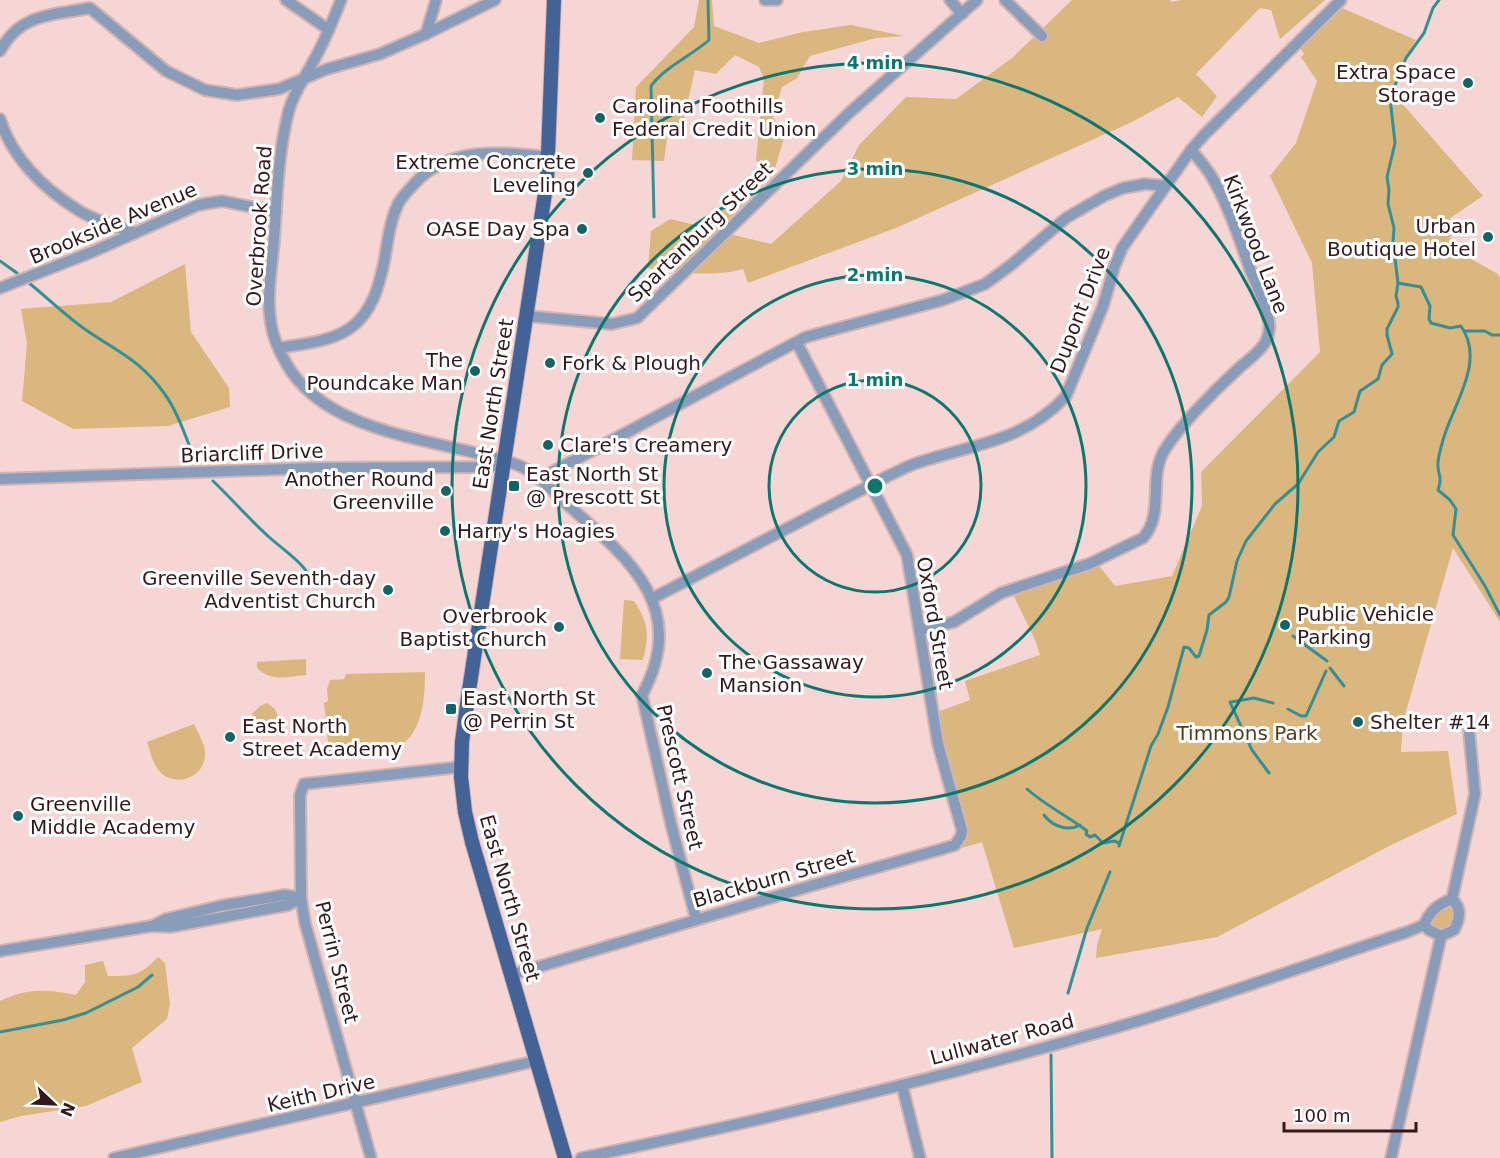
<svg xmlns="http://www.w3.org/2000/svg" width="1500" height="1158" font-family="'DejaVu Sans',sans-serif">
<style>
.green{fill:#dab77f}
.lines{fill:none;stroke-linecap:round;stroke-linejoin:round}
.stream{stroke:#359094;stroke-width:3}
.minor-casing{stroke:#d2b4b3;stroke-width:14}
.major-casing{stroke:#d2b4b3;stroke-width:16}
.minor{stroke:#899cb9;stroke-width:10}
.major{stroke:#436396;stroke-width:14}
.ring{fill:none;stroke:#0f766e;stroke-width:3}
.poi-dot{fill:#146467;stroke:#fff;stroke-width:2}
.labels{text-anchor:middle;stroke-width:6;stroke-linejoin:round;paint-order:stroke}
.poi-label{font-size:20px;fill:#35191a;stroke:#fff;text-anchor:start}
.street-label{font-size:20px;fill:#35191a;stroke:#fff}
.park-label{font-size:20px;fill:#503d1d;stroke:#fff}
.centre{fill:#0f766e;stroke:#fff;stroke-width:3}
.ring-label{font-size:18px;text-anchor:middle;font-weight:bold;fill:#0f766e;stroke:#fff;stroke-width:6;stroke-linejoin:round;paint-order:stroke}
</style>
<rect width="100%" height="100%" fill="#f5d6d5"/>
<g class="green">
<path d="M699,0H712L714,26L759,43L803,32L851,25L904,36L876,38L810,56L797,78L782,87L773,117L785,135L773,175L717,231L771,244L841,181L859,145L906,97L956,99L1012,58L1072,0H1170L1171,2L1181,0H1325L1280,39L1271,10L1260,8L1196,74L1217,96L1202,117L1178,97L1132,122L896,228L748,283L743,269C717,277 675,273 648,268L651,231L670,219L700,226L766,175L756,160L764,79L759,67L735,55L716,74L695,70L683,123L668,131L664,161L632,160L636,87L694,27Z"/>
<path d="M1342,8L1416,40C1406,57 1397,72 1393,93L1483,196L1450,218L1451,248L1498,274L1500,278V622L1453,548L1403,722L1401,752L1448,751L1457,814L1391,845L1217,937L1096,958L1097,945L1102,929L1014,948L982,842L962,848L961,844L965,823L937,712L970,700L965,681L1040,655L1036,642L1011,590L1097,563L1115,586L1172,576L1202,506L1201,472L1320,352L1312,263L1270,176L1296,143L1317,81L1301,57L1304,54L1300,48Z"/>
<polygon points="185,264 191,332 229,388 230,407 168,426 73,429 22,401 27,343 21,309 111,302"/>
<path d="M624,600L634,601C649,623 649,635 643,660L620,659Z"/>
<path d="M306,659V675C288,677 271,682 257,668V662Z"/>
<path d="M425,672C425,696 423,737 396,747C380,753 347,752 329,753L324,703L328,701L327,689L330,680L344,679L346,674Z"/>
<polygon points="267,703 275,709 280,721 273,730 264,735 261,733 252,714 260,706"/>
<path d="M194,724C198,733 206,745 205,755C204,780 171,789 157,768C152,761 150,750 147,742Z"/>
<polygon points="1447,905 1455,913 1451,927 1440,930 1432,923 1434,915"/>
<path d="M158,957L165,963L170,1004L167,1019L132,1048L142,1082L86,1106L21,1116L0,1122V1001C27,988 48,989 76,995L85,982V965L103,961L108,976C133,976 140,976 158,957Z"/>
</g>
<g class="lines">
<g class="stream">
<path d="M654,217L651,86C666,66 691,56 709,40L708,0"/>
<polyline points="0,261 17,273"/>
<path d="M29,283C49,299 68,318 89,332C120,353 141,361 164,393C178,412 186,438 195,460"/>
<path d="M1398,283L1421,287L1430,306L1429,319L1431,323L1450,328L1461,326C1486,362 1453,404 1443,440C1441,448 1437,459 1438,467C1438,472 1441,477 1440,481C1440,484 1439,487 1438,490L1450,500L1456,509L1453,535L1485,586L1500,615"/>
<polyline points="1464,331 1485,331 1492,335 1500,335"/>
<path d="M213,481C232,499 249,519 269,537C286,552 304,563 314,583"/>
<polyline points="1293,636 1327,661"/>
<polyline points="1330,668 1344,686"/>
<polyline points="1230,702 1252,750 1269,773"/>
<polyline points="1231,702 1254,698 1273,703"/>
<polyline points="1288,709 1301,716 1306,716 1326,671"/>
<path d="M1027,789C1046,806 1068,816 1087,831L1086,834L1090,837L1095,835L1103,843L1114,841L1119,843"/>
<path d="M1044,815C1052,826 1068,832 1080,825"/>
<polyline points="1119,846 1151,746 1158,734 1168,707 1184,647 1189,648 1196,657 1199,656 1207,630 1209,615 1226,602 1229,597 1237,561 1246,541 1275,504 1298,484 1318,452 1334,437 1339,421 1354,412 1360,391 1378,379 1382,365 1392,354 1387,335 1387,329 1398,307 1398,303 1396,296 1398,283 1393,242 1394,228 1388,204 1389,190 1387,177 1395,143 1390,98 1406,58 1424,33 1433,8 1439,0"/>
<polyline points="1068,993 1087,928 1110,872"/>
<polyline points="0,1032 63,1020 86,1013 138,987 152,975"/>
<polyline points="1051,1055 1052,1158"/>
</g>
<defs>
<g id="minor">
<polyline points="286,0 329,30"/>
<path d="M341,0C333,20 325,41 314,60C306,76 294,92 289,110C278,151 277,197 274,240C272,267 266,297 271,324C273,337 279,351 286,363C327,437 444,439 515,464C536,471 554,493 570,507C631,560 689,609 642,695L671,824L696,919"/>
<polyline points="765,0 777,0"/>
<polyline points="950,0 962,14"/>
<polyline points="1005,0 1042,36"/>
<polyline points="426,34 436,0"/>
<path d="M0,51C20,13 53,15 90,8L166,71L205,90L237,95L279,89L327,69L380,54L426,34L495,0"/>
<path d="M0,119C12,158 44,189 78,210C95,221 116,226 135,233"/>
<polyline points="0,288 92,252 198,205 222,201 276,212"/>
<polyline points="527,316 612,324 637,318 849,113 977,0"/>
<path d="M279,348C303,344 329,342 349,329C373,313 380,283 385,257C388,239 390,221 398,204C402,196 409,190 415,183C449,146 502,152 548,157"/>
<polyline points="0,479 315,468 486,467 496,466 504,461"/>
<polyline points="539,479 806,337 943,300 985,284 1011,265 1066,218 1104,196 1123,188 1145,184 1165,186"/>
<path d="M653,598L888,476C897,472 907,466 917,463C973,444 1024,442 1066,396L1103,306L1114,268L1122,248L1191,150L1204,135L1341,0"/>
<path d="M920,630L954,622L1001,593L1089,564L1143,538C1165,513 1148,478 1164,451C1179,426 1215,390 1237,370C1247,360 1259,354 1266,341C1268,336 1270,329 1269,323C1267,306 1258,288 1251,272C1240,241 1229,207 1213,179C1207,168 1199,159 1191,150"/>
<path d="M1424,925C1430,911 1438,904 1452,899"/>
<polyline points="152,926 170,927 288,905 301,898"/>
<polyline points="0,951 152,926 166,919 220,906 285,895 301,898"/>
<polyline points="511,975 814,885 942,849 955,845 961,836 962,830 938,744 907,555 797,343"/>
<polyline points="902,1085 920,1158"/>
<polyline points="114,1158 536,1061"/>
<polyline points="371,1158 305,923 301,898 300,795 304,784 460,767"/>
<path d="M581,1158C760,1121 938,1079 1114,1028C1212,1000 1309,964 1407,932L1424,925L1429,930L1441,936"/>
<path d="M1391,1158L1441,936L1454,930C1460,919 1462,908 1452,899L1475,794L1469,731"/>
</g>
<polyline id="major" points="554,0 547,180 468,697 462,742 461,777 465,812 472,842 565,1158"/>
</defs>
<use href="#minor" class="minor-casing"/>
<use href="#major" class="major-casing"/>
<use href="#minor" class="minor"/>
<use href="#major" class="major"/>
</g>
<g class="ring">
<circle cx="875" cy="486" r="106"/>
<circle cx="875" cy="486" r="211"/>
<circle cx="875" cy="486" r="317"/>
<circle cx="875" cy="486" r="423"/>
</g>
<g class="poi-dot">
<circle cx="1468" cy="83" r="6"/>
<circle cx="600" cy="118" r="6"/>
<circle cx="588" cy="173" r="6"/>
<circle cx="582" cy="229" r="6"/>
<circle cx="1488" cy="237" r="6"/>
<circle cx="550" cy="363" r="6"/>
<circle cx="475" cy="371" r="6"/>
<circle cx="548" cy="445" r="6"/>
<rect x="508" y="480" width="12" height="12" rx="3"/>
<circle cx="446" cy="491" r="6"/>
<circle cx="445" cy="531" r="6"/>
<circle cx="388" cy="590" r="6"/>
<circle cx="1285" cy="625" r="6"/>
<circle cx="559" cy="627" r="6"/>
<circle cx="707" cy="673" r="6"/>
<rect x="445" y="703" width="12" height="12" rx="3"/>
<circle cx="1358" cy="722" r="6"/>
<circle cx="230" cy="737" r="6"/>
<circle cx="18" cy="816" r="6"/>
</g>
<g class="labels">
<g class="poi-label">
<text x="1456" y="79" text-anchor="end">Extra Space<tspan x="1456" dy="23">Storage</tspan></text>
<text x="612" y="113">Carolina Foothills<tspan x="612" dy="23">Federal Credit Union</tspan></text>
<text x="576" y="169" text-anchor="end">Extreme Concrete<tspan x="576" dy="23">Leveling</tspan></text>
<text x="1476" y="233" text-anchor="end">Urban<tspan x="1476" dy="23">Boutique Hotel</tspan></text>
<text x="570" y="236" text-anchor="end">OASE Day Spa</text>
<text x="463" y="367" text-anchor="end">The<tspan x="463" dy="23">Poundcake Man</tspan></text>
<text x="562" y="370">Fork &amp; Plough</text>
<text x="560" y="452">Clare's Creamery</text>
<text x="526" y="481">East North St<tspan x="526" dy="23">@ Prescott St</tspan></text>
<text x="434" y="486" text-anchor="end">Another Round<tspan x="434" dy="23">Greenville</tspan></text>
<text x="457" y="538">Harry's Hoagies</text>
<text x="376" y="585" text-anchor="end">Greenville Seventh-day<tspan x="376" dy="23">Adventist Church</tspan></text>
<text x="1297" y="621">Public Vehicle<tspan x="1297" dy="23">Parking</tspan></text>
<text x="547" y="623" text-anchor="end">Overbrook<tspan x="547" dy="23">Baptist Church</tspan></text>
<text x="719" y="669">The Gassaway<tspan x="719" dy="23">Mansion</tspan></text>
<text x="463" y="705">East North St<tspan x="463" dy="23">@ Perrin St</tspan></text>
<text x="1370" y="729">Shelter #14</text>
<text x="242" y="733">East North<tspan x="242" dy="23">Street Academy</tspan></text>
<text x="30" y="811">Greenville<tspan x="30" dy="23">Middle Academy</tspan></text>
</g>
<g class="street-label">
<text transform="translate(113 223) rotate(-23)" y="7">Brookside Avenue</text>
<text transform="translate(259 226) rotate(-86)" y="7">Overbrook Road</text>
<text transform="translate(700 232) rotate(-44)" y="7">Spartanburg Street</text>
<text transform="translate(1256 244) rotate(69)" y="7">Kirkwood Lane</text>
<text transform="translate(1080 310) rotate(-69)" y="7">Dupont Drive</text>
<text transform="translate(493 404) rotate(-81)" y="7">East North Street</text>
<text transform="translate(252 453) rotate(-2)" y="7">Briarcliff Drive</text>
<text transform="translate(935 623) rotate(80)" y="7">Oxford Street</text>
<text transform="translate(680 777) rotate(77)" y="7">Prescott Street</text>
<text transform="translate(774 878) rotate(-16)" y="7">Blackburn Street</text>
<text transform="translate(510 898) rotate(74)" y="7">East North Street</text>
<text transform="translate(337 962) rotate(76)" y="7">Perrin Street</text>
<text transform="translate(1002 1039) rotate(-15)" y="7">Lullwater Road</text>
<text transform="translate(321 1093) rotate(-13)" y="7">Keith Drive</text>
</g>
<g class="park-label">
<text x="1247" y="740">Timmons Park</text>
</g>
</g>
<circle cx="875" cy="486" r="9" class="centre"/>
<g class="ring-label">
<text x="875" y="69">4 min</text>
<text x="875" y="175">3 min</text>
<text x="875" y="281">2 min</text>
<text x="875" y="386">1 min</text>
</g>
<g transform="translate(54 1104) rotate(113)" stroke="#ffffff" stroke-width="4.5" paint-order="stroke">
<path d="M0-4.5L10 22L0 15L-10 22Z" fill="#35191a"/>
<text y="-9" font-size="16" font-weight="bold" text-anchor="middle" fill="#35191a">N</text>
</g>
<path d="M1284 1122v9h132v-9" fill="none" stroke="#35191a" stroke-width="3"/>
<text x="1293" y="1122" font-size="18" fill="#35191a" stroke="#ffffff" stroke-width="4.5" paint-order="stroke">100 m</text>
</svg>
